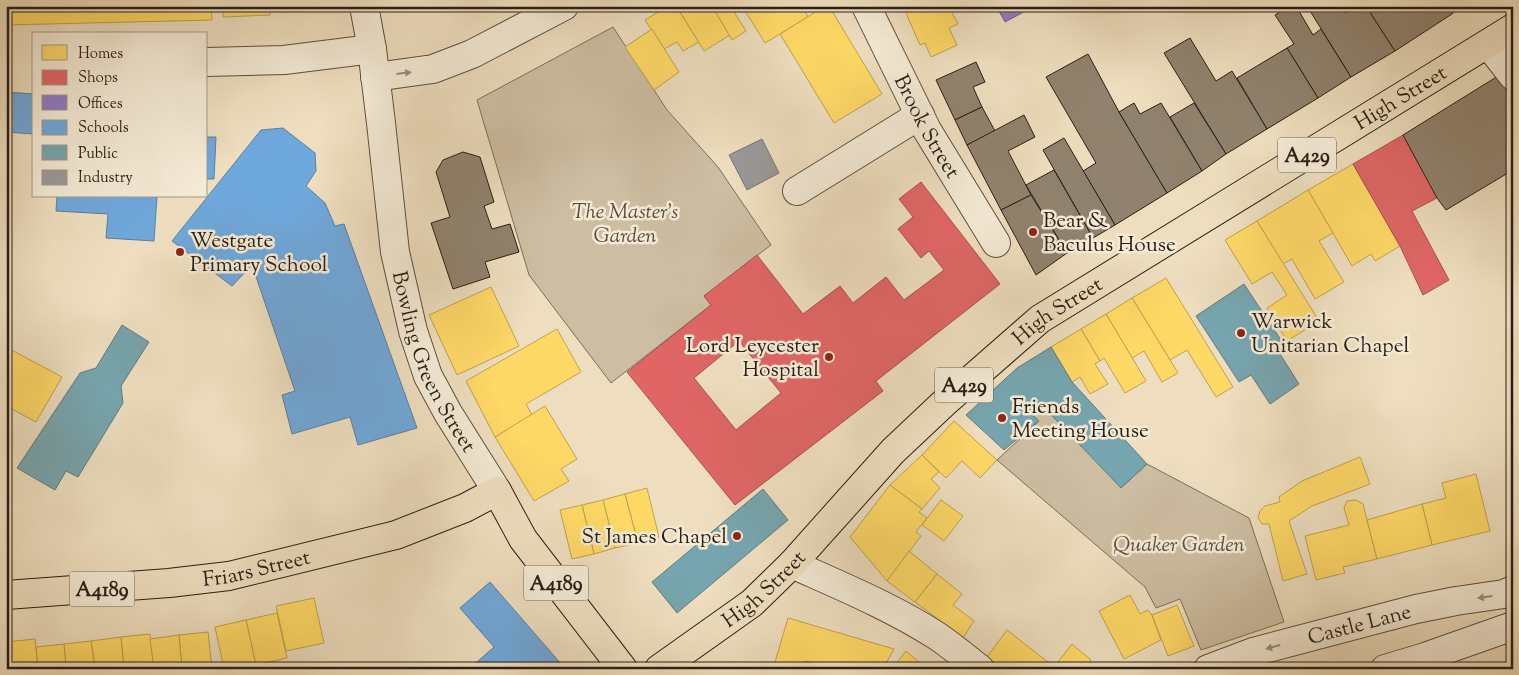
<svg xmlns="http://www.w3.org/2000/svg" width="1519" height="675" font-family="'Sorts Mill Goudy',serif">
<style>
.green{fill:#cdbda2;stroke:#7c6e5c}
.homes{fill:#ffd966;stroke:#bfa14e}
.shops{fill:#e06666;stroke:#a9504e;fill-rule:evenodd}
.offices{fill:#8e7cc3;stroke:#70608f}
.schools{fill:#6fa8dc;stroke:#5a7fa1}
.public{fill:#76a5af;stroke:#5f7c81}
.industry{fill:#999;stroke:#787472}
.building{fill:#90826e;stroke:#2a1e16}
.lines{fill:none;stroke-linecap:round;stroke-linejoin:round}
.minor-casing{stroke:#5b4e40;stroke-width:30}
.major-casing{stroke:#2a1e16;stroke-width:30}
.minor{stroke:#f4ead5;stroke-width:28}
.major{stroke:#eedebf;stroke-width:28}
.oneway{fill:#998e7f}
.poi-dot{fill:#8f2418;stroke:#f4ead5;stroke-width:2}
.labels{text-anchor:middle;stroke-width:5;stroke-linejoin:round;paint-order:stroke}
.shield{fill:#f4ead5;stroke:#675b4f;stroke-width:1}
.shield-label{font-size:20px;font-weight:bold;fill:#2a1e16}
.street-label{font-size:21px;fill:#2a1e16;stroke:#f4ead5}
.park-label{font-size:21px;font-style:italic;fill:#5b4e40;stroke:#f4ead5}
.poi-label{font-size:21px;fill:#2a1e16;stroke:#f4ead5;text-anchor:start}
</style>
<rect width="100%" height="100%" fill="#eedebf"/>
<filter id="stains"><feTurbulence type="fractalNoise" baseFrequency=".004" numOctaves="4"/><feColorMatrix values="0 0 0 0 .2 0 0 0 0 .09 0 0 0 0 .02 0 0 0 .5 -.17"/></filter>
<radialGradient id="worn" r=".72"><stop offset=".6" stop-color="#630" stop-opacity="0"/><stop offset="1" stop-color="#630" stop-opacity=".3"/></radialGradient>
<g class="green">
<polygon points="613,27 667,110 718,167 771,245 704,296 711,305 611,383 529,275 477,100"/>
<polygon points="1039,402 1122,487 1147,464 1249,518 1284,622 1201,650 1180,599 1156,608 1145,587 997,460 1039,421 1028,411"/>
</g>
<g class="homes">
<polygon points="6,6 211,6 212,20 6,25"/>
<polygon points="223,6 270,6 270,15 223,17"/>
<polygon points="668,6 676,6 699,42 683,51 677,42 664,49 645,20"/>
<polygon points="679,6 712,6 730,35 704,51 677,7"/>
<polygon points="712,6 742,6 734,12 746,31 732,40"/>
<polygon points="802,6 808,17 765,43 742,6"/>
<polygon points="825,6 829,6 882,94 834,123 780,34"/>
<polygon points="903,6 937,6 939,11 949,7 958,24 949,28 957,45 931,57 925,43 920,45"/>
<polygon points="652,29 679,72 654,90 625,47"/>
<polygon points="1353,164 1400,246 1375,261 1371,254 1352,266 1308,190"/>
<polygon points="1308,190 1333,233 1319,241 1344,282 1315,299 1292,259 1283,264 1257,221"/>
<polygon points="1257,221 1319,321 1287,341 1267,308 1287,295 1272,272 1252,284 1225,240"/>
<polygon points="1166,278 1233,387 1216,397 1187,350 1170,360 1132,298"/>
<polygon points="491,287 519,346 457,375 429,315"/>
<polygon points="1132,298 1178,373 1162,382 1144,351 1132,358 1106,314"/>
<polygon points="1106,314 1146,381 1125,393 1104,358 1100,361 1081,329"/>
<polygon points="557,329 581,372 526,404 532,415 495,437 466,381"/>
<polygon points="1081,329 1100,361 1095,364 1108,384 1090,394 1080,377 1072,382 1051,347"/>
<polygon points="6,347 62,377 36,422 6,406"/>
<polygon points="545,406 577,459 561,469 569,481 534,501 495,437"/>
<polygon points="954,421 997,460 980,478 962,461 946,478 922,455"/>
<polygon points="922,455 939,472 931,479 940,488 922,509 890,485"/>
<polygon points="1360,457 1370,484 1312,506 1289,521 1307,574 1283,581 1269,524 1262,524 1258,518 1260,511 1265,506 1280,502 1279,497 1302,481"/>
<polygon points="1476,474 1490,531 1432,545 1422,504 1446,498 1442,483"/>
<polygon points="890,485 922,509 919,512 927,518 916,532 921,536 887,581 850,537"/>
<polygon points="647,488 659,537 638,543 625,494"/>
<polygon points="625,494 638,543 615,548 603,500"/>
<polygon points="603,500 615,548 594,554 582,505"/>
<polygon points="941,500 963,516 944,541 922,525"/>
<polygon points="1356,500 1363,504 1377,559 1343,567 1345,573 1316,580 1305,536 1349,525 1344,508 1347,501"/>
<polygon points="1422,504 1432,545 1377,559 1367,520"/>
<polygon points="582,505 594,554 572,559 560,510"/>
<polygon points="909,551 937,574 915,602 887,581"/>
<polygon points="937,574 962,594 953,605 974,621 963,638 915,602"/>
<polygon points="1130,595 1140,614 1148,610 1152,615 1161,640 1124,659 1099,611"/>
<polygon points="314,598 324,643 286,651 276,606"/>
<polygon points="1177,605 1194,646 1168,656 1152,615"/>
<polygon points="277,613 287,658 256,665 246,620"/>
<polygon points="788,618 894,649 883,669 833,669 805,661 803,669 773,669"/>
<polygon points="246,620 256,665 235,669 224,669 215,627"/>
<polygon points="1007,630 1054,667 1072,644 1091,660 1085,669 1003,669 987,657"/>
<polygon points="208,632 212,669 182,669 179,635"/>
<polygon points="150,634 154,669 124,669 121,637"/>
<polygon points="179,635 182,669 154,669 150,639"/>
<polygon points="121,637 124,669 95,669 91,641"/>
<polygon points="35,639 38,669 6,669 6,642"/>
<polygon points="91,641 95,669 66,669 64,644"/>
<polygon points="64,644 66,669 38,669 36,647"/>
<polygon points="906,651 927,669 892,669"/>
</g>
<g class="shops">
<polygon points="1447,6 1464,6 1452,14"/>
<polygon points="1403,135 1437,198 1412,211 1449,280 1423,295 1400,246 1353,164"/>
<path d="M921,182L1000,284L876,381L883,391L735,505L627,372L711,305L704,296L757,255L803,314L840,286L853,303L886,277L904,300L944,270L929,251L921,258L898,229L913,217L899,199ZM739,341L781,393L736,430L694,378Z"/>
</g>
<polygon class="offices" points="996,6 1035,6 1005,22"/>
<g class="schools">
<polygon points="6,92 34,94 34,134 6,132"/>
<polygon points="283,128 315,153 316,171 306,186 325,203 335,226 344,224 417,428 358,445 350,417 292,434 282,395 295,391 252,265 232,286 172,241 261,130"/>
<polygon points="206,137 216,137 214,179 206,179"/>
<polygon points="57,196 157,196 154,241 106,238 108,214 56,211"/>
<polygon points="490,582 562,665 557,669 469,669 494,647 460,608"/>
</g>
<g class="public">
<polygon points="1244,284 1287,349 1280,354 1299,384 1270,404 1251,375 1239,382 1196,316"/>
<polygon points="122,325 149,342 121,386 123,403 78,477 66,471 55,490 17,468 80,373 96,368"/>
<polygon points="1051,347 1072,382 1147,464 1121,488 1039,402 1028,411 1039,421 1004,450 966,415 1017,368"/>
<polygon points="763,489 788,520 677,613 652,582"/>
</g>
<polygon class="industry" points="762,139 779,173 747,190 729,155"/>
<g class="building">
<polygon points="1290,6 1296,6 1313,35 1321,29 1351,77 1318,98 1287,48 1294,44 1275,15"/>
<polygon points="1307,6 1341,6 1345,13 1356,6 1366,6 1395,51 1351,77"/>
<polygon points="1366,6 1447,6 1452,14 1395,51"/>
<polygon points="1190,38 1216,81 1232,71 1267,129 1226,154 1164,53"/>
<polygon points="1287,48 1318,98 1267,129 1237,78"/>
<polygon points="1088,54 1119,112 1167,193 1115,225 1083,171 1096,163 1046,77"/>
<polygon points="976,62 985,82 973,87 982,107 955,120 936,80"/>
<polygon points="1498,76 1513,99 1513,170 1446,210 1437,198 1403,135"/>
<polygon points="1134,103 1140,114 1161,103 1202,171 1167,193 1119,112"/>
<polygon points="1194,103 1226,154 1202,171 1170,117"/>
<polygon points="982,107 995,131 967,145 955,120"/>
<polygon points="1024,115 1035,137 1008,151 1031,195 1001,210 967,145"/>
<polygon points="1064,138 1115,225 1093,238 1043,150"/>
<polygon points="463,152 480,157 494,202 484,206 492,229 510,224 519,252 485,262 490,277 453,289 431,223 450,217 436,172 443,160"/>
<polygon points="1054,170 1093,238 1067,253 1026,185"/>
<polygon points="1031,195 1067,253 1036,275 1001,210"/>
</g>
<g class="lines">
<defs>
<g id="minor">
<path id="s1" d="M364,6L372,49L381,123L395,252L413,331L428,376L448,413L497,491"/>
<path id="s2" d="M866,6L927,130L996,243"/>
<polyline points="1488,44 1513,76"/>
<polyline points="206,62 284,60 372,49"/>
<polyline points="375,77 433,69 472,54 564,6"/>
<polyline points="797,191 920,115"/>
<path d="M792,564C841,586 892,607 937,636C952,646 966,658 980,669"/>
<path id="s3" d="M1208,669L1253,652L1416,609L1456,601L1504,594L1513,590"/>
<polyline points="1385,669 1425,657 1513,626"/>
</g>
<g id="major">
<path id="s4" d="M6,595L169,583L229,576L396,535L465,508L497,491L523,539L623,669"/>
<path id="s5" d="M659,669L752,603L792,564L893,451L944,403L1040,319L1513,28"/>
</g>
</defs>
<use href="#minor" class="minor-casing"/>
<use href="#major" class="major-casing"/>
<use href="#minor" class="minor"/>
<use href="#major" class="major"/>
</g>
<defs><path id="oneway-solid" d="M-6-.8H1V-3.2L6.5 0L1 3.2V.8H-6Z" transform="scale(1.25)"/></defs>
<g class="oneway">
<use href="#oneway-solid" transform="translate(404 73) rotate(-7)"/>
<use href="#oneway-solid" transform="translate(1485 597) rotate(172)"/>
<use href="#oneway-solid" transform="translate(1273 647) rotate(165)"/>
</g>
<g class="poi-dot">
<circle cx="1033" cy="232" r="5"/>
<circle cx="180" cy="252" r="5"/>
<circle cx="1241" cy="333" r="5"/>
<circle cx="829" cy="357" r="5"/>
<circle cx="1002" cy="418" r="5"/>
<circle cx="737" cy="536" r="5"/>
</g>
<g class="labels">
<g class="shield">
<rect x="1278" y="137.5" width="58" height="35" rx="4"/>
<rect x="935" y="367.5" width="58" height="35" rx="4"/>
<rect x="523.5" y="565.5" width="65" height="35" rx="4"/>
<rect x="69.5" y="571.5" width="65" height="35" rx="4"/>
</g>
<g class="shield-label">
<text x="1307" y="162">A429</text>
<text x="964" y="392">A429</text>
<text x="556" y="590">A4189</text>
<text x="102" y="596">A4189</text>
</g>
<g class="street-label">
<text dy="7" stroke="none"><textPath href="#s5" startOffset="942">High Street</textPath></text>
<text dy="7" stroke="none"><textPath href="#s2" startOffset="135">Brook Street</textPath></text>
<text dy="7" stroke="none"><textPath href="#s5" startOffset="538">High Street</textPath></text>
<text dy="7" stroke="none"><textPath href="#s1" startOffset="365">Bowling Green Street</textPath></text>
<text dy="7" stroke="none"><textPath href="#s4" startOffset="252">Friars Street</textPath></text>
<text dy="7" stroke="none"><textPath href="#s5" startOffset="132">High Street</textPath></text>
<text dy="7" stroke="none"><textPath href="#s3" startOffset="158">Castle Lane</textPath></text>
</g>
<g class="park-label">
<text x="625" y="218">The Master's<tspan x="625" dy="24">Garden</tspan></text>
<text x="1179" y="551">Quaker Garden</text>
</g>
<g class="poi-label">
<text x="1043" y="227">Bear &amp;<tspan x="1043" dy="24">Baculus House</tspan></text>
<text x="190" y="247">Westgate<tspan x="190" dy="24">Primary School</tspan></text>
<text x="1251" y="328">Warwick<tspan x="1251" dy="24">Unitarian Chapel</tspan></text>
<text x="819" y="352" text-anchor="end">Lord Leycester<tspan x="819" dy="24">Hospital</tspan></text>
<text x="1012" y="413">Friends<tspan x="1012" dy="24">Meeting House</tspan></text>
<text x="727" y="543" text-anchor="end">St James Chapel</text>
</g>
</g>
<rect width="1519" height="675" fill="none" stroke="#eedebf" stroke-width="25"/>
<rect x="8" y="8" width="1504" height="660" fill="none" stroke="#2a1e16" stroke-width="2.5"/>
<rect x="12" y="12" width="1494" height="650" fill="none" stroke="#2a1e16"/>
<rect x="32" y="32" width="175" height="165" fill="#f4ead5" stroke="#a39889"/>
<rect x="42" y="45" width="25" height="15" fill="#ffd966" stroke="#a39889"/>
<text x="78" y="58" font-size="15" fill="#2a1e16">Homes</text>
<rect x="42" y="70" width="25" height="15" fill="#e06666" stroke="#a39889"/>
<text x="78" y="82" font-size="15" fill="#2a1e16">Shops</text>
<rect x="42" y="95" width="25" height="15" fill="#8e7cc3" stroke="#a39889"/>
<text x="78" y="108" font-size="15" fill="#2a1e16">Offices</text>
<rect x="42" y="120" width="25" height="15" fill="#6fa8dc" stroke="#a39889"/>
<text x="78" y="132" font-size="15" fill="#2a1e16">Schools</text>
<rect x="42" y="145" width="25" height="15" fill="#76a5af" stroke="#a39889"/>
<text x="78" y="158" font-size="15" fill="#2a1e16">Public</text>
<rect x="42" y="170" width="25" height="15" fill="#999999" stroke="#a39889"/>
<text x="78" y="182" font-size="15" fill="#2a1e16">Industry</text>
<rect width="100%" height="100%" filter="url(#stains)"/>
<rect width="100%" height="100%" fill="url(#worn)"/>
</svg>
